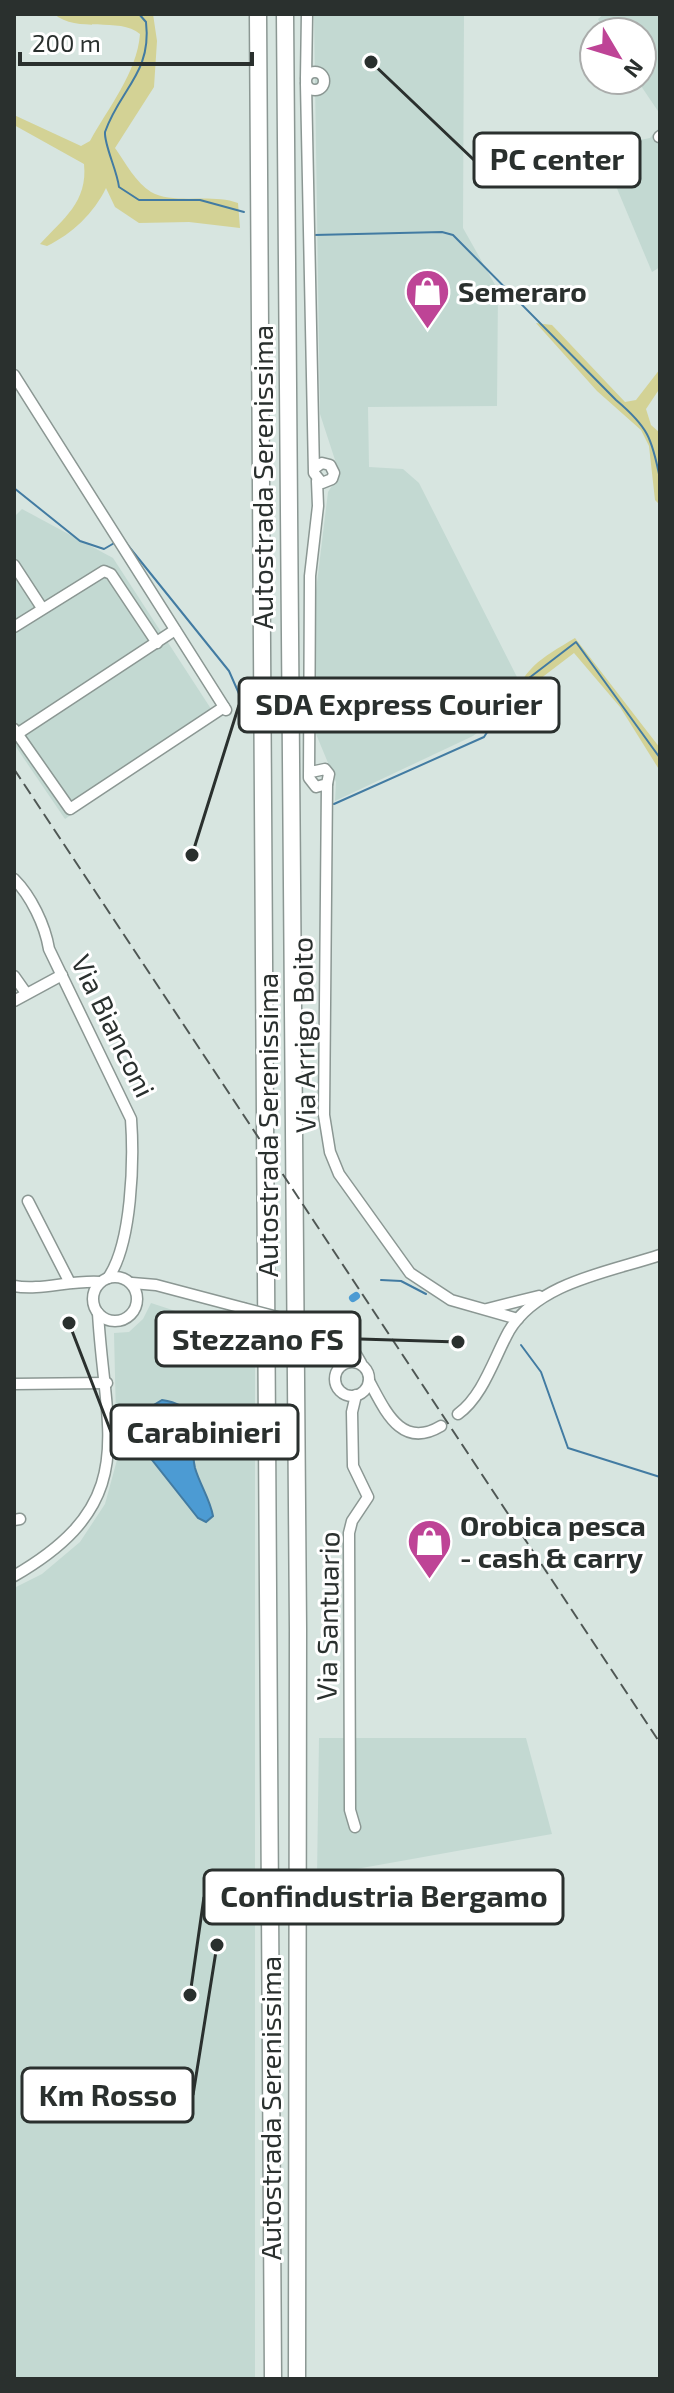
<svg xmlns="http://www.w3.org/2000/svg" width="674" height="2393" font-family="'Exo 2',sans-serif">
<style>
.built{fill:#c3d9d2}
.green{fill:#d3d295}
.water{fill:#4c9bd3;stroke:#427ba2;stroke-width:2}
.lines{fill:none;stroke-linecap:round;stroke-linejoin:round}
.stream{stroke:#427ba2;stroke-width:2}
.canal{stroke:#4c9bd3;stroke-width:8}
.minor-casing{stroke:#8b9793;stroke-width:13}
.highway-casing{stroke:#8b9793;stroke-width:19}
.minor{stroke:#fff;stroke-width:10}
.highway{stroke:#fff;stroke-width:16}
.rail{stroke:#4f5754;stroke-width:2;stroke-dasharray:12 6;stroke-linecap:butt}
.minor-bridge-casing{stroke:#8b9793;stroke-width:13;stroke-linecap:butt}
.minor-bridge{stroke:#fff;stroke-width:10}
.labels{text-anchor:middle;stroke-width:6;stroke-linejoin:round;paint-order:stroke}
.poi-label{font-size:28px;font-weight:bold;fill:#2a302e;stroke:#fff;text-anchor:start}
.street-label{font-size:28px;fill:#2a302e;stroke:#fff}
.leader{fill:none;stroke:#2a302e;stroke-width:3}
.callout-dot{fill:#2a302e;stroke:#fff;stroke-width:3}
.callout{fill:#fff;stroke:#2a302e;stroke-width:3}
.callout-label{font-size:30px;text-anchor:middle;font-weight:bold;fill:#2a302e}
</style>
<rect width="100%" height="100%" fill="#d7e5e0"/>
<g class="built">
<polygon points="314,14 464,14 463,228 498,290 497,406 368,407 369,467 403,469 419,483 519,681 510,709 473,736 335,801 336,782 316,734 316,591 328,492 337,478 336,463 320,414"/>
<polygon points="604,14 660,14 660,114 637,80 642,80 642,32 606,32 598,19"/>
<polygon points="660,127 660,267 652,272 600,148 650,138"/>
<polygon points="22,509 113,558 215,715 65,819 14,744 14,517"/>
<polygon points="151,1303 255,1337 255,2379 14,2379 14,1588 42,1574 80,1542 105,1504 117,1460 114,1333 129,1332 143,1319"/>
<polygon points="319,1738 526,1738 552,1834 317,1876"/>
</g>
<g class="green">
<path d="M54,14H153L157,41L154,87L115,148C125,162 136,183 151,192C174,205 210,193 238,203L240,228L189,222L139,223L115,207L106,188C94,213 72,234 47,246L40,244C63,219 88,202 84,164L14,125V115L81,146L90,141C108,108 137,73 140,34C119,16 77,34 54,14Z"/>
<polygon points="536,323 552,325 625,402 636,400 660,369 660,388 646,409 651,425 660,433 660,505 655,500 649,446 641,430 597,391"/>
<path d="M575,638L660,748V771L620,707L574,653L536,682L510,709C522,668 540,659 575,638Z"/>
</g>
<path class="water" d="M162,1400C210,1408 187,1435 195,1468C200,1485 210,1499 213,1516L206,1522L198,1518L145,1451L138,1431L144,1411Z"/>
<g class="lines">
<g class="stream">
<path d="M139,14L146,22C152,73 120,89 105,132C104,145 117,170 119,187L139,200H200L244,212"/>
<path d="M314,235L442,232L453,235L616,400C648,427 652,438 660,479"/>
<polyline points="14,488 80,541 104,549 116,542"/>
<polyline points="126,543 229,671 255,730"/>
<polyline points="334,804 484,737 516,688 576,642 660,758"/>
<polyline points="381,1280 401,1281 426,1294"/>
<polyline points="521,1345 541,1372 568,1448 660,1477"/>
</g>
<polyline class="canal" points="353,1298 356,1296"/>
<defs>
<g id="minor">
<circle cx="315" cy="81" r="9"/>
<polyline points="306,78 307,14"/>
<polyline points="306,84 314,473 322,483 332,479 334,473 330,465 322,463 315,468"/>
<polyline points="659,137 660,136"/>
<polyline points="14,375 226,710"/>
<polyline points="14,565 42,608"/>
<polyline points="14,627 104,571 111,574 157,643"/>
<polyline points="14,729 70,809 224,707"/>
<polyline points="17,734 175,630"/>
<polyline points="311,772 325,769 329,774 327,784 316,787 309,778 310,576 318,506 317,481"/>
<polyline points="327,784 324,1115 330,1152 339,1174 410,1273 451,1300 518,1319"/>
<path d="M14,879C31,896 45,925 49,949L131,1119C134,1160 132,1244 108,1278"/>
<polyline points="14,976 26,993"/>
<polyline points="14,1001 62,975"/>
<polyline points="28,1201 69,1281"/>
<circle cx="115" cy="1299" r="22"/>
<polyline points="132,1283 156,1285 243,1308"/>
<path d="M14,1286C40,1291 70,1280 100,1282"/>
<polyline points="487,1309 539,1296"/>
<polyline points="327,1330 350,1344 361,1363"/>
<circle cx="352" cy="1379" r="17"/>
<path d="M369,1381C385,1410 401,1450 441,1426"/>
<polyline points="14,1384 107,1383"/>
<path d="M458,1414C483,1396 494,1358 509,1331C538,1282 610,1272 660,1255"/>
<polyline points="14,1520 20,1519"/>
<path d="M14,1576C142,1502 105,1435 98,1313"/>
<polyline points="355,1827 350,1810 349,1533 352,1521 368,1497 353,1466 352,1412 356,1395"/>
</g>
<g id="highway">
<polyline points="258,14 273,2379"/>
<polyline points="285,14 298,1629 297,2379"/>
</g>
</defs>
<use href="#minor" class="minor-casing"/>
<use href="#highway" class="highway-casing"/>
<use href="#minor" class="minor"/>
<use href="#highway" class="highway"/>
<polyline class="rail" points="14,769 660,1743"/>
<defs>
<polyline id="minor-bridge" points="243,1308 327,1330"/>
</defs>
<use href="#minor-bridge" class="minor-bridge-casing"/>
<use href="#minor-bridge" class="minor-bridge"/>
</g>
<defs>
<symbol id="shop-pin" viewBox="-11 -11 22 30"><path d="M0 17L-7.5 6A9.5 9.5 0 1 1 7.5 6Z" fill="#be4496" stroke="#fff"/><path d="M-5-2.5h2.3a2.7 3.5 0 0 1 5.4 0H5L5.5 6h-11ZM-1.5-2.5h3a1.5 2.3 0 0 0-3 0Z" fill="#fff"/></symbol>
</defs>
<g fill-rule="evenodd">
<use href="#shop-pin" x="402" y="266" width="51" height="69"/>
<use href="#shop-pin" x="404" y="1516" width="51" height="69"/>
</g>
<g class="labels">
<g class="poi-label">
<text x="458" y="302">Semeraro</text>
<text x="460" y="1536">Orobica pesca<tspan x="460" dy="32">- cash &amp; carry</tspan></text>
</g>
<g class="street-label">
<text transform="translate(263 477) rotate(-90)" y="10">Autostrada Serenissima</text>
<text transform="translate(113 1026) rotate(64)" y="10">Via Bianconi</text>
<text transform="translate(304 1035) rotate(-91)" y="10">Via Arrigo Boito</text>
<text transform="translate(268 1125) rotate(-90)" y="10">Autostrada Serenissima</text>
<text transform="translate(328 1616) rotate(-89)" y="10">Via Santuario</text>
<text transform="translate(271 2108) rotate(-90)" y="10">Autostrada Serenissima</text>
</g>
</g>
<path class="leader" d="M371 62L474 160M192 855L239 705M458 1342L360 1339M69 1323L111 1432M190 1995L204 1897M217 1945L193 2095"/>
<g class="callout-dot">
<circle cx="371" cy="62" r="8"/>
<circle cx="192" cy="855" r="8"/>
<circle cx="458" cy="1342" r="8"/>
<circle cx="69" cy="1323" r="8"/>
<circle cx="190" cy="1995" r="8"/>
<circle cx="217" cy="1945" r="8"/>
</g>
<g class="callout">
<rect x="474" y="133" width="166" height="54" rx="8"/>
<rect x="239" y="678" width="320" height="54" rx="8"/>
<rect x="156" y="1312" width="204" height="54" rx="8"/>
<rect x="111" y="1405" width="187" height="54" rx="8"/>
<rect x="204" y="1870" width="359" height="54" rx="8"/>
<rect x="22" y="2068" width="171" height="54" rx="8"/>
</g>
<g class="callout-label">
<text x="557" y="170">PC center</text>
<text x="399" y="715">SDA Express Courier</text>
<text x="258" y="1350">Stezzano FS</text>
<text x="204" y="1443">Carabinieri</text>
<text x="384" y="1907">Confindustria Bergamo</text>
<text x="108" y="2106">Km Rosso</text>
</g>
<rect width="674" height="2393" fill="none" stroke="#2a302e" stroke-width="32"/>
<g transform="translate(618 56) rotate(128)"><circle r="38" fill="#ffffff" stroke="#aaacab" stroke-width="2"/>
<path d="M0-6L14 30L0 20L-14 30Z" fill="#be4496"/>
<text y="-12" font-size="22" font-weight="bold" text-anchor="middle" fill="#2a302e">N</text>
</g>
<path d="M20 52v12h232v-12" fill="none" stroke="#2a302e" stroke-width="4"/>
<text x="32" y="52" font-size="24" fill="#2a302e" stroke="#ffffff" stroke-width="6" paint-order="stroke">200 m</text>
</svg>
